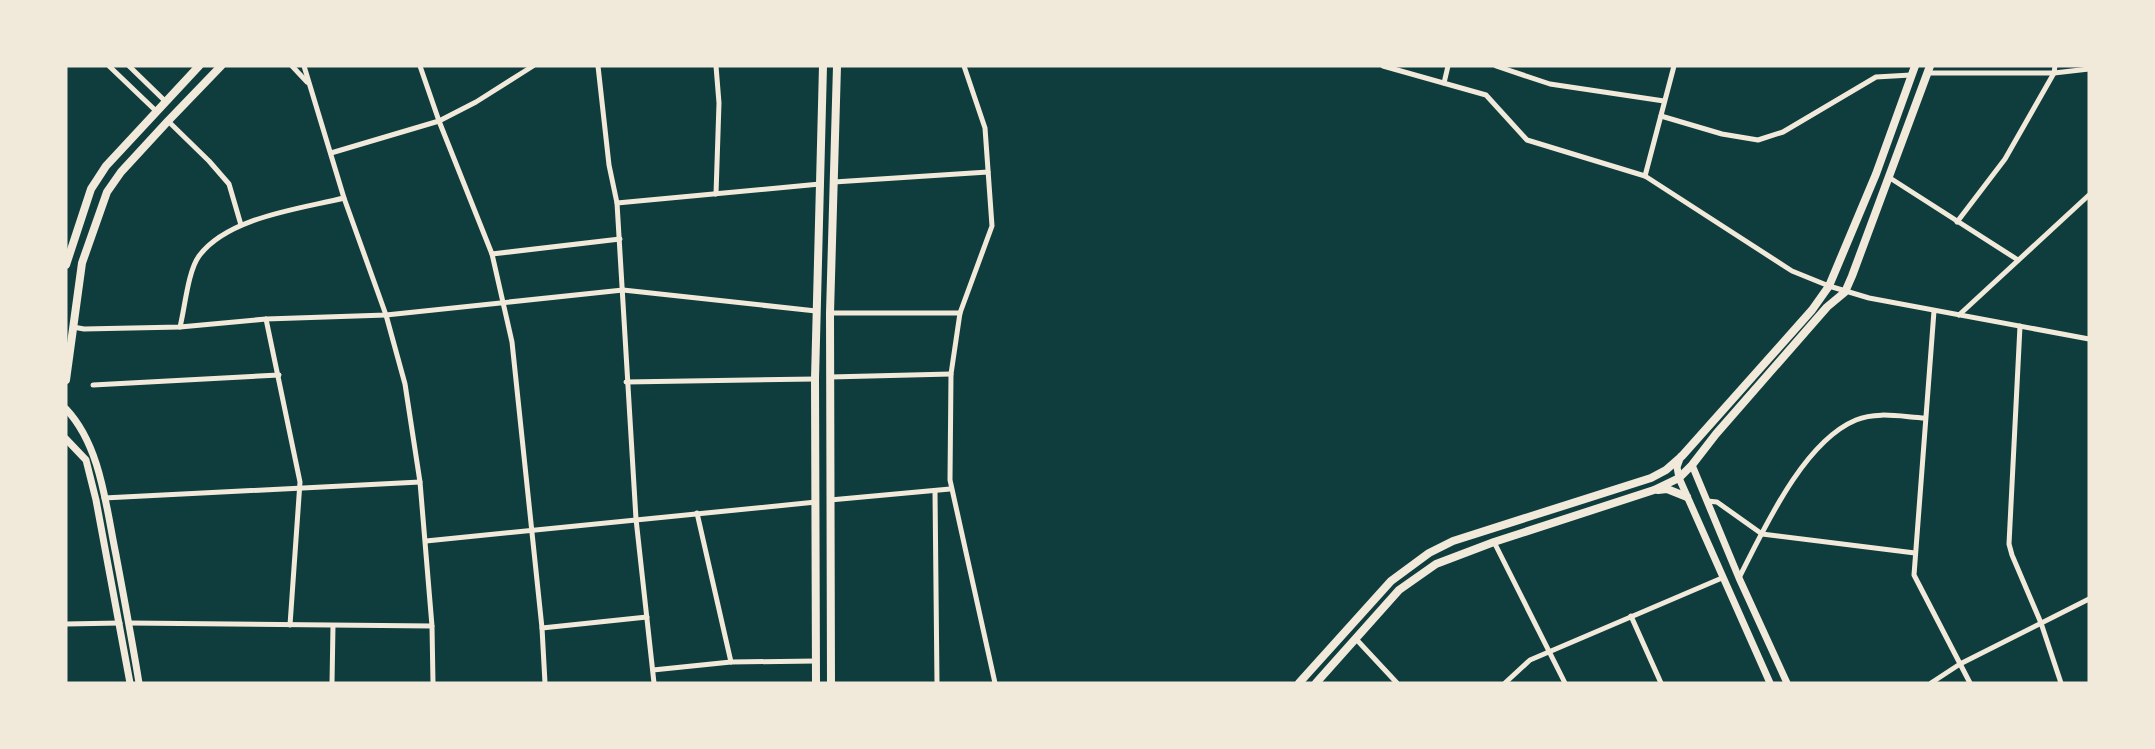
<svg xmlns="http://www.w3.org/2000/svg" width="2155" height="749" font-family="'Titillium Web',sans-serif">
<style>
.lines{fill:none;stroke-linecap:round;stroke-linejoin:round}
.minor{stroke:#f1e9da;stroke-width:5}
.secondary{stroke:#f1e9da;stroke-width:7}
.primary{stroke:#f1e9da;stroke-width:8}
</style>
<rect width="100%" height="100%" fill="#0f3d3e"/>
<g class="lines">
<g class="minor">
<polyline points="109,66 156,111"/>
<polyline points="129,66 165,101"/>
<polyline points="292,66 307,82"/>
<polyline points="304,66 344,198 386,315 405,384 420,482 432,626 433,683"/>
<polyline points="420,66 439,121 492,254 512,342 542,628 545,683"/>
<polyline points="598,66 609,165 617,203 636,519 654,683"/>
<polyline points="716,66 719,103 716,194"/>
<polyline points="964,66 985,128 992,226 960,313 951,374 950,480 995,683"/>
<polyline points="1383,66 1486,95 1527,140 1645,176 1792,271 1829,286 1869,298 2089,339"/>
<polyline points="1496,66 1550,84 1664,101"/>
<polyline points="1927,73 2054,73 2089,69"/>
<polyline points="1444,83 1448,66"/>
<polyline points="1661,116 1722,134 1758,140 1783,132 1876,77 1911,75"/>
<polyline points="168,121 209,161 229,184 241,225"/>
<polyline points="331,153 439,121 476,102 533,66"/>
<polyline points="1645,176 1674,66"/>
<polyline points="1890,178 2018,260"/>
<polyline points="834,182 988,172"/>
<polyline points="617,203 820,184"/>
<polyline points="1957,222 2005,159 2054,73 2055,66"/>
<polyline points="492,254 620,239"/>
<polyline points="1934,311 1914,575 1970,683"/>
<polyline points="830,313 960,313"/>
<polyline points="1959,315 2089,195"/>
<polyline points="266,319 300,482 290,625"/>
<polyline points="2020,326 2009,544 2012,555 2041,623 2061,683"/>
<polyline points="73,327 84,329 180,327 266,319 386,315 623,290 816,311"/>
<path d="M180,327C185,307 188,271 199,256C228,217 300,209 344,198"/>
<polyline points="830,377 951,374"/>
<polyline points="626,382 815,379"/>
<polyline points="93,385 279,375"/>
<polyline points="935,491 937,683"/>
<polyline points="104,498 420,482"/>
<polyline points="830,500 950,489"/>
<polyline points="1707,501 1717,502 1762,534 1915,553"/>
<polyline points="697,513 731,662"/>
<polyline points="426,541 816,502"/>
<polyline points="1494,542 1565,683"/>
<path d="M1739,578C1764,529 1803,442 1856,420C1877,411 1903,417 1925,418"/>
<polyline points="1631,616 1661,683"/>
<polyline points="129,623 432,626"/>
<polyline points="66,624 120,623"/>
<polyline points="542,628 647,617"/>
<polyline points="1356,639 1397,683"/>
<polyline points="653,670 731,662 816,661"/>
<polyline points="332,683 333,626"/>
<polyline points="1505,683 1530,660 1722,578"/>
<polyline points="1931,683 1960,664 2089,599"/>
</g>
<g class="secondary">
<path d="M66,409C101,446 106,507 116,555C124,598 132,640 139,683"/>
<polyline points="66,439 86,460 96,500 130,683"/>
<polyline points="1681,456 1677,467 1679,478 1770,683"/>
<polyline points="1692,465 1739,578 1787,683"/>
</g>
<g class="primary">
<polyline points="66,265 91,189 106,166 199,66"/>
<polyline points="66,380 82,263 107,192 121,172 168,121 221,66"/>
<polyline points="1658,490 1667,489 1687,497"/>
<polyline points="816,683 815,379 823,66"/>
<polyline points="831,683 830,313 837,66"/>
<polyline points="1299,683 1391,581 1429,553 1453,541 1651,478 1666,470 1682,456 1812,310 1829,286 1876,174 1915,66"/>
<polyline points="1316,683 1399,590 1436,564 1494,542 1654,490 1679,478 1692,465 1716,434 1827,307 1845,292 1852,276 1930,66"/>
</g>
</g>
<rect width="2155" height="749" fill="none" stroke="#f1e9da" stroke-width="135"/>
</svg>
